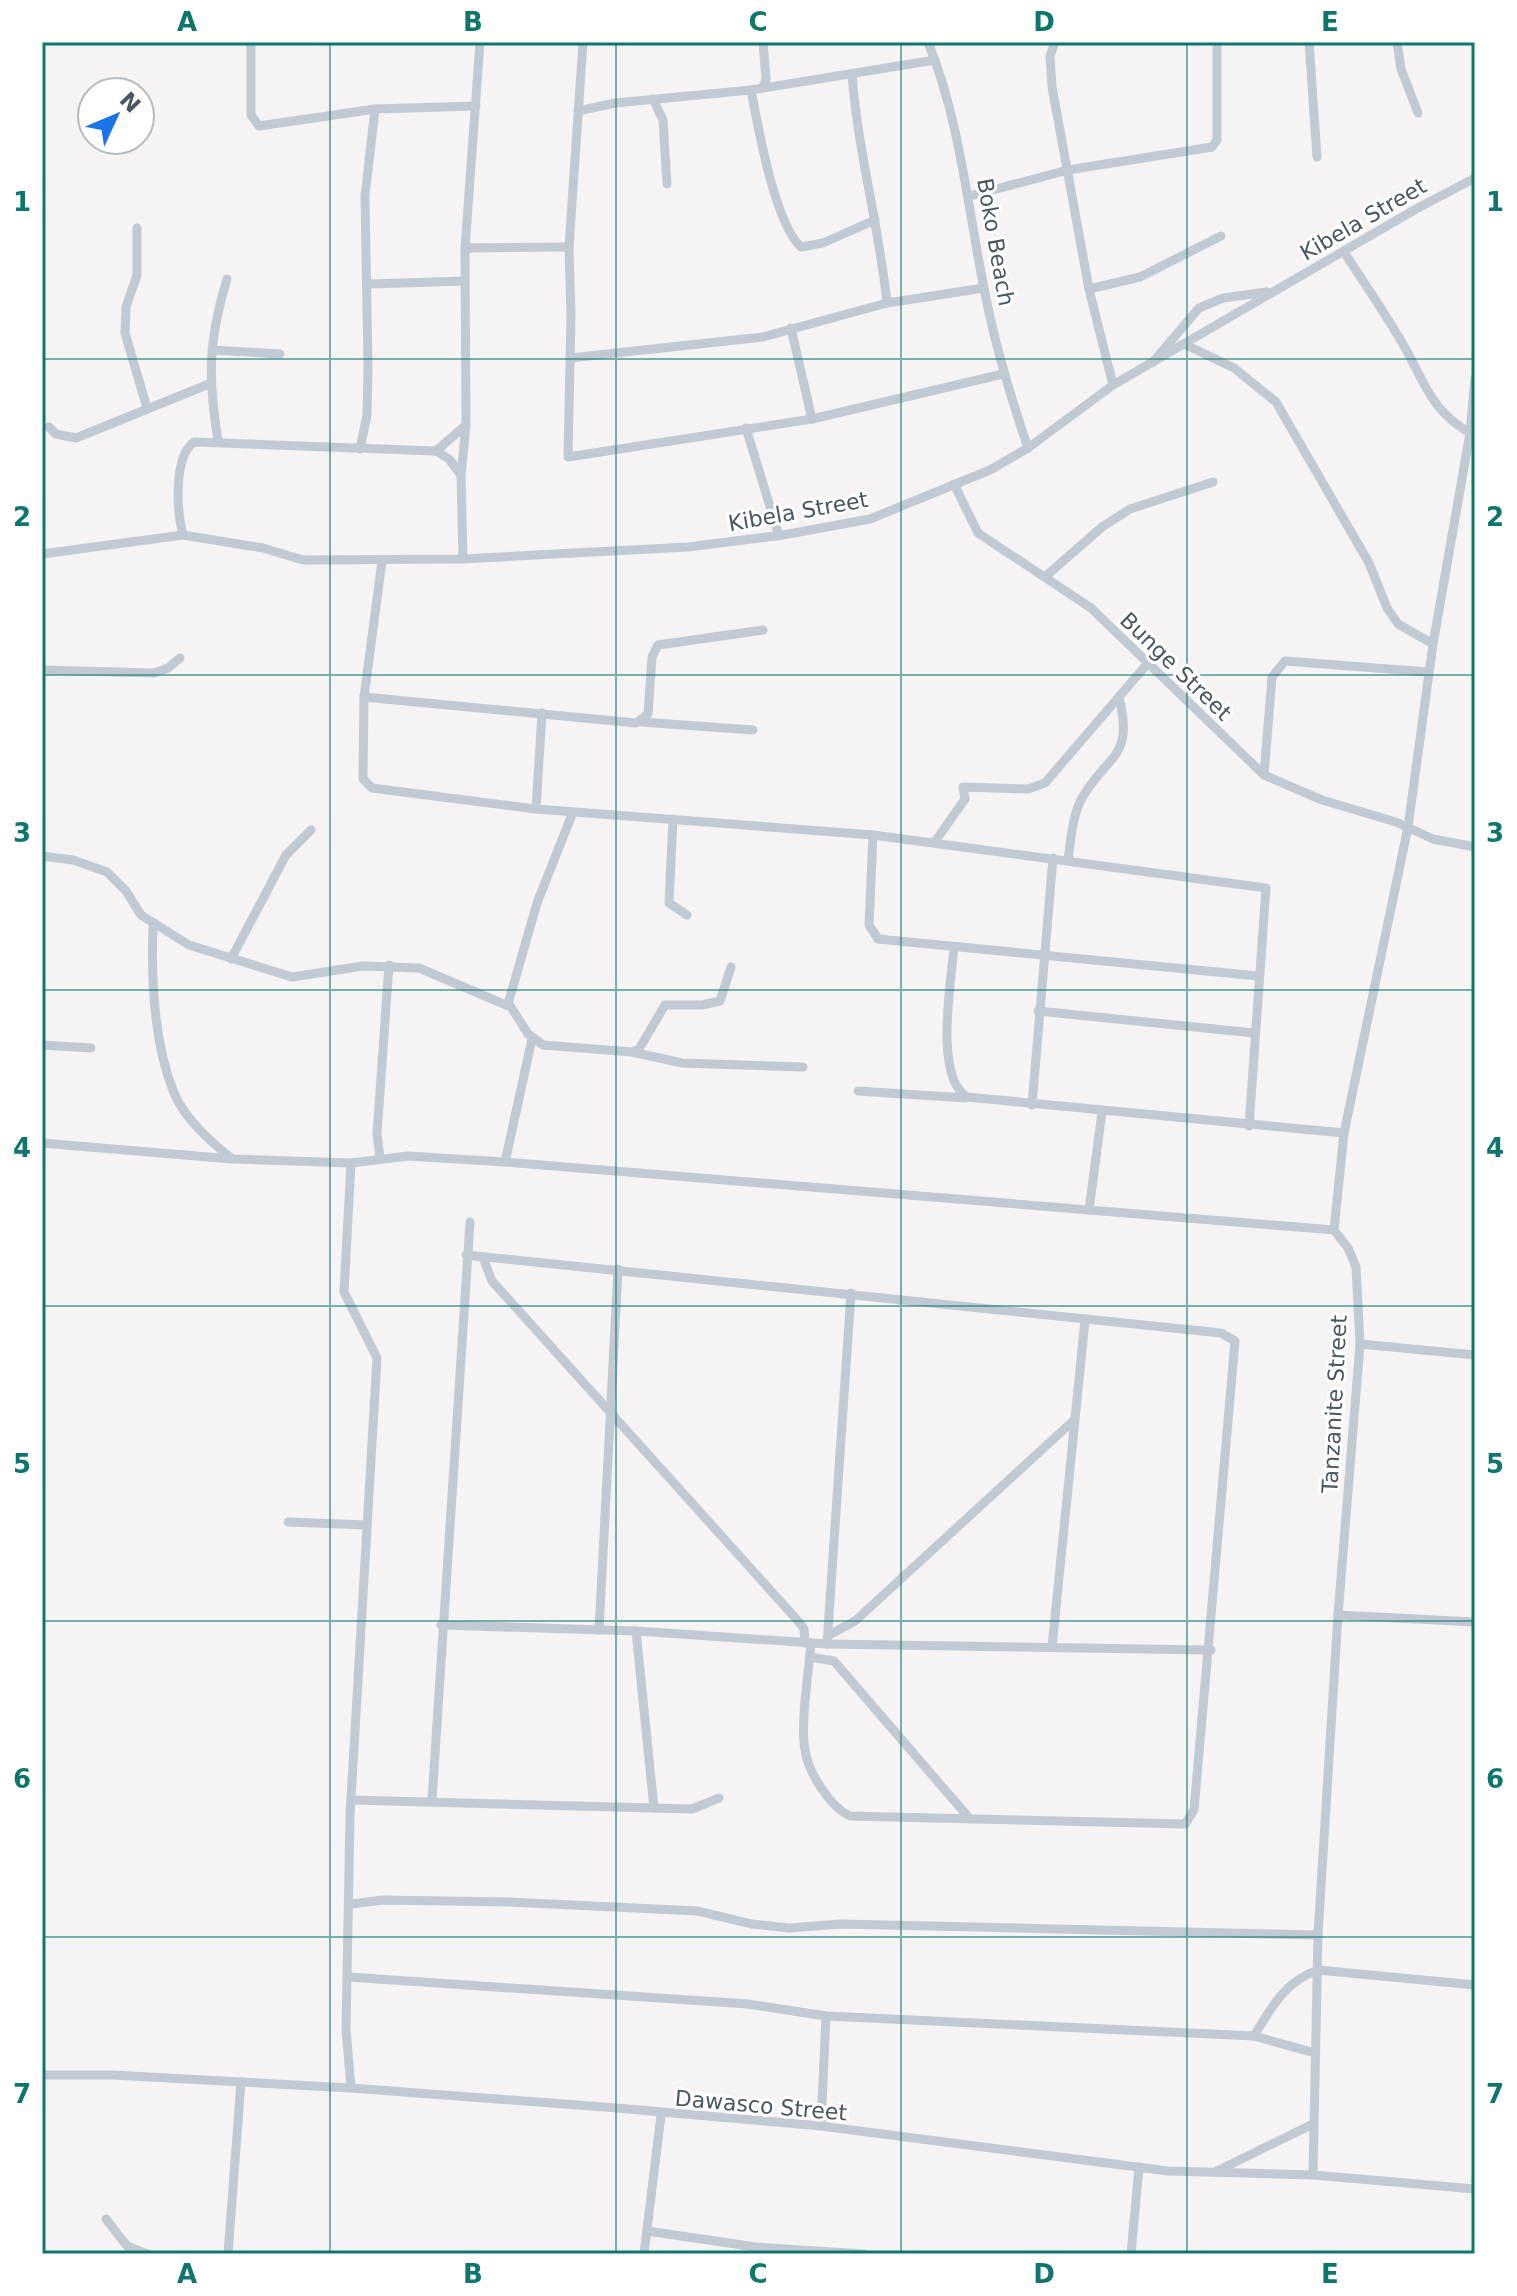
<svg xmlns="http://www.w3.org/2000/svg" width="1517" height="2296" font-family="'DejaVu Sans',sans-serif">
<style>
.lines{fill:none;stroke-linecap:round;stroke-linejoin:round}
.street{stroke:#c1cad2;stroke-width:9}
.grid{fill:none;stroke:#0f766e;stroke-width:2;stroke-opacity:0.55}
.labels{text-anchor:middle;stroke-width:6;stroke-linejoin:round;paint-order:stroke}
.street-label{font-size:22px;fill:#4a5661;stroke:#fff}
.neatline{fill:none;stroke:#0f766e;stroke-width:3}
.grid-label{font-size:26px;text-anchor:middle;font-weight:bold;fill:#0f766e}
</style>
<rect width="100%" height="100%" fill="#f5f3f3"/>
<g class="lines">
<g class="street">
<polyline points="251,42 251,115 259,126 375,109 476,106"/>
<polyline points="583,42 569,247 571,315 568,457 812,419 1003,374"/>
<polyline points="763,42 766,79 763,87"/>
<path d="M928,42C960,121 967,204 984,288C994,342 1010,395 1028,448"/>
<polyline points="1055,42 1050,56 1052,87 1089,289 1113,385"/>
<polyline points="1309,42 1317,157"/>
<polyline points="1397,42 1401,69 1418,113"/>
<path d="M852,75C858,152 879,226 887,303"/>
<path d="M751,90C758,127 775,224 801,247L823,243L875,220"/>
<polyline points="653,99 663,120 667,184"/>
<polyline points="578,111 615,103 751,90 935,60"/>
<polyline points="970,196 1068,170 1212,147 1217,140 1217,42"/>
<polyline points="137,228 137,275 126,307 125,333 147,408"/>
<polyline points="465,248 569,247"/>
<path d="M1344,252C1364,283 1386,314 1404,346C1426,385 1431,412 1475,436"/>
<polyline points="369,284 465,281"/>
<polyline points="1089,289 1140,277 1221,236"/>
<polyline points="791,328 812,419"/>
<polyline points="1186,345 1234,368 1276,402 1369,563 1387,608 1398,624 1433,644"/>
<polyline points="212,350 280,354"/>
<polyline points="570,358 763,337 887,303 984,288"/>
<polyline points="1153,362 1199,308 1223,298 1267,292"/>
<polyline points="49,427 56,434 76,438 209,384"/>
<polyline points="746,428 779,536"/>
<path d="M218,441C208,378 208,341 227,279"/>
<polyline points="360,449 367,415 368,367 365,196 375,109"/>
<polyline points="436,451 449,459 461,475"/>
<polyline points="954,484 978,533 1091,608 1264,775 1322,800 1396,822 1433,839 1475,847"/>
<path d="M183,535C177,513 173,457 194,442L436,451L466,425"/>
<polyline points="42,554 183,535 263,548 303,560 463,559 688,547 783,535 870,519 990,470 1028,448 1113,385 1416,209 1475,178"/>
<polyline points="463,559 461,475 466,425 465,248 480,42"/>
<polyline points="382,561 364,697 363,779 372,788 536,809 873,835 1266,888 1249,1126"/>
<polyline points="1046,576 1102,527 1130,509 1213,482"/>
<polyline points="42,670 154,673 168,668 180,658"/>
<polyline points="364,697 636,723 648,714 652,657 658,645 763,630"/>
<polyline points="641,722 753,730"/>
<polyline points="1264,775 1272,677 1285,661 1428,672"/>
<polyline points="536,809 542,713"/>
<polyline points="673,819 669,903 687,915"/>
<polyline points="873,835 869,925 878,939 1258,976"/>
<polyline points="934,843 965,799 963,787 1028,789 1045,783 1148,663"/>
<polyline points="42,856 73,860 107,872 126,891 141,915 189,945 292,977 363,966 419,968 511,1007 528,1034 543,1045 632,1052 639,1049 665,1005 702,1005 720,1001 731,967"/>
<path d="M1068,860C1071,840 1072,816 1082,798C1109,752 1134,759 1119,697"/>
<path d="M153,926C151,979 154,1043 174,1093C185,1119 209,1140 231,1158"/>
<path d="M954,948C951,982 934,1077 967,1097L1344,1133"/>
<polyline points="231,959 286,855 311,830"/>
<polyline points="508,1004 537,903 573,812"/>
<polyline points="1038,1011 1254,1033"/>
<polyline points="42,1045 91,1048"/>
<polyline points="632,1052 682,1063 803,1067"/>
<polyline points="858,1091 966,1098"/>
<polyline points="1032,1105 1053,858"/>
<polyline points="42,1143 232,1159 351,1163 408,1156 505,1162 1334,1230"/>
<polyline points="380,1158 377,1134 389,965"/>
<polyline points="505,1162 532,1039"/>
<polyline points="1089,1210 1102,1112"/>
<path d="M466,1255L1221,1333L1235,1341L1194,1810L1185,1824L850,1816C830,1807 808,1772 805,1750C800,1724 809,1671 811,1643"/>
<polyline points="484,1260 492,1281 799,1622 804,1629 805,1643"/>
<polyline points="1360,1344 1475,1355"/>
<polyline points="288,1522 367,1525"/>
<polyline points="1338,1615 1475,1622"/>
<polyline points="441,1625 636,1631 827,1644 1211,1650"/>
<polyline points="599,1630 618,1269"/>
<polyline points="636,1631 654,1808"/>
<polyline points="829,1635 855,1621 1073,1421"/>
<polyline points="827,1644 851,1293"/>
<polyline points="1052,1647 1085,1320"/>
<polyline points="810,1657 834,1661 970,1819"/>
<polyline points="351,1800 692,1809 719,1798"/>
<polyline points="432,1800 470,1222"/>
<polyline points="351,1904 383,1900 509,1902 698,1911 752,1924 789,1928 840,1924 1318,1935"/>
<polyline points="349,1977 748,2004 826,2016 1254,2036 1315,2053"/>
<path d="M1254,2036C1271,2008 1285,1981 1318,1970L1475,1985"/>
<polyline points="42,2075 112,2075 351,2088 617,2108 821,2126 1168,2171 1313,2175 1475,2189"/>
<polyline points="351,2088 346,2029 350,1816 377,1358 344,1292 351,1163"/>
<polyline points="821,2126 826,2016"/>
<polyline points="1217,2171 1313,2124"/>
<polyline points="1313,2175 1318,1935 1338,1615 1360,1344 1356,1267 1348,1248 1334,1230 1344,1133 1408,827 1433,644 1470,433 1475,378"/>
<polyline points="106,2219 127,2246 147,2254"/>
<polyline points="647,2231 756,2247 864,2254"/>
<polyline points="228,2254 241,2082"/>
<polyline points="644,2254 661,2115"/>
<polyline points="1131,2254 1139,2167"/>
</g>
</g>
<path class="grid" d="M330,42V2254M616,42V2254M901,42V2254M1187,42V2254M42,359H1475M42,675H1475M42,990H1475M42,1306H1475M42,1621H1475M42,1937H1475"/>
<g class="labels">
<g class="street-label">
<text transform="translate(1363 219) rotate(-30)" y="8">Kibela Street</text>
<text transform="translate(996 242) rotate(80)" y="8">Boko Beach</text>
<text transform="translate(798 511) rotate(-10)" y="8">Kibela Street</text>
<text transform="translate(1176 666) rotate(44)" y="8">Bunge Street</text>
<text transform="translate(1334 1404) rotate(-87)" y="8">Tanzanite Street</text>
<text transform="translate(761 2105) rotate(5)" y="8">Dawasco Street</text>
</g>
</g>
<rect width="1517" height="2296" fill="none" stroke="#ffffff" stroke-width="88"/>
<g transform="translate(116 116) rotate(46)"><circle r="38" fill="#ffffff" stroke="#b7bbc0" stroke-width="2"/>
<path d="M0-6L14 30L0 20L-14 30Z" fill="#1a73e8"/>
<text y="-12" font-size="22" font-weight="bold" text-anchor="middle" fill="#4a5661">N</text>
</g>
<rect x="44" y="44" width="1429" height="2208" class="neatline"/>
<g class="grid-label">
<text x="187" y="31">A</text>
<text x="473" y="31">B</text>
<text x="758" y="31">C</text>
<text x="1044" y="31">D</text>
<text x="1330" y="31">E</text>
<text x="22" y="211">1</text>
<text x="1495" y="211">1</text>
<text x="22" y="526">2</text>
<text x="1495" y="526">2</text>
<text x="22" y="842">3</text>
<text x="1495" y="842">3</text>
<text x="22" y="1157">4</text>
<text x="1495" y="1157">4</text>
<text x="22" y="1473">5</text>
<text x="1495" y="1473">5</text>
<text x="22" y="1788">6</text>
<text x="1495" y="1788">6</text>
<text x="22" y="2103">7</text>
<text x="1495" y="2103">7</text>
<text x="187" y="2283">A</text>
<text x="473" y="2283">B</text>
<text x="758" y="2283">C</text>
<text x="1044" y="2283">D</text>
<text x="1330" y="2283">E</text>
</g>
</svg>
